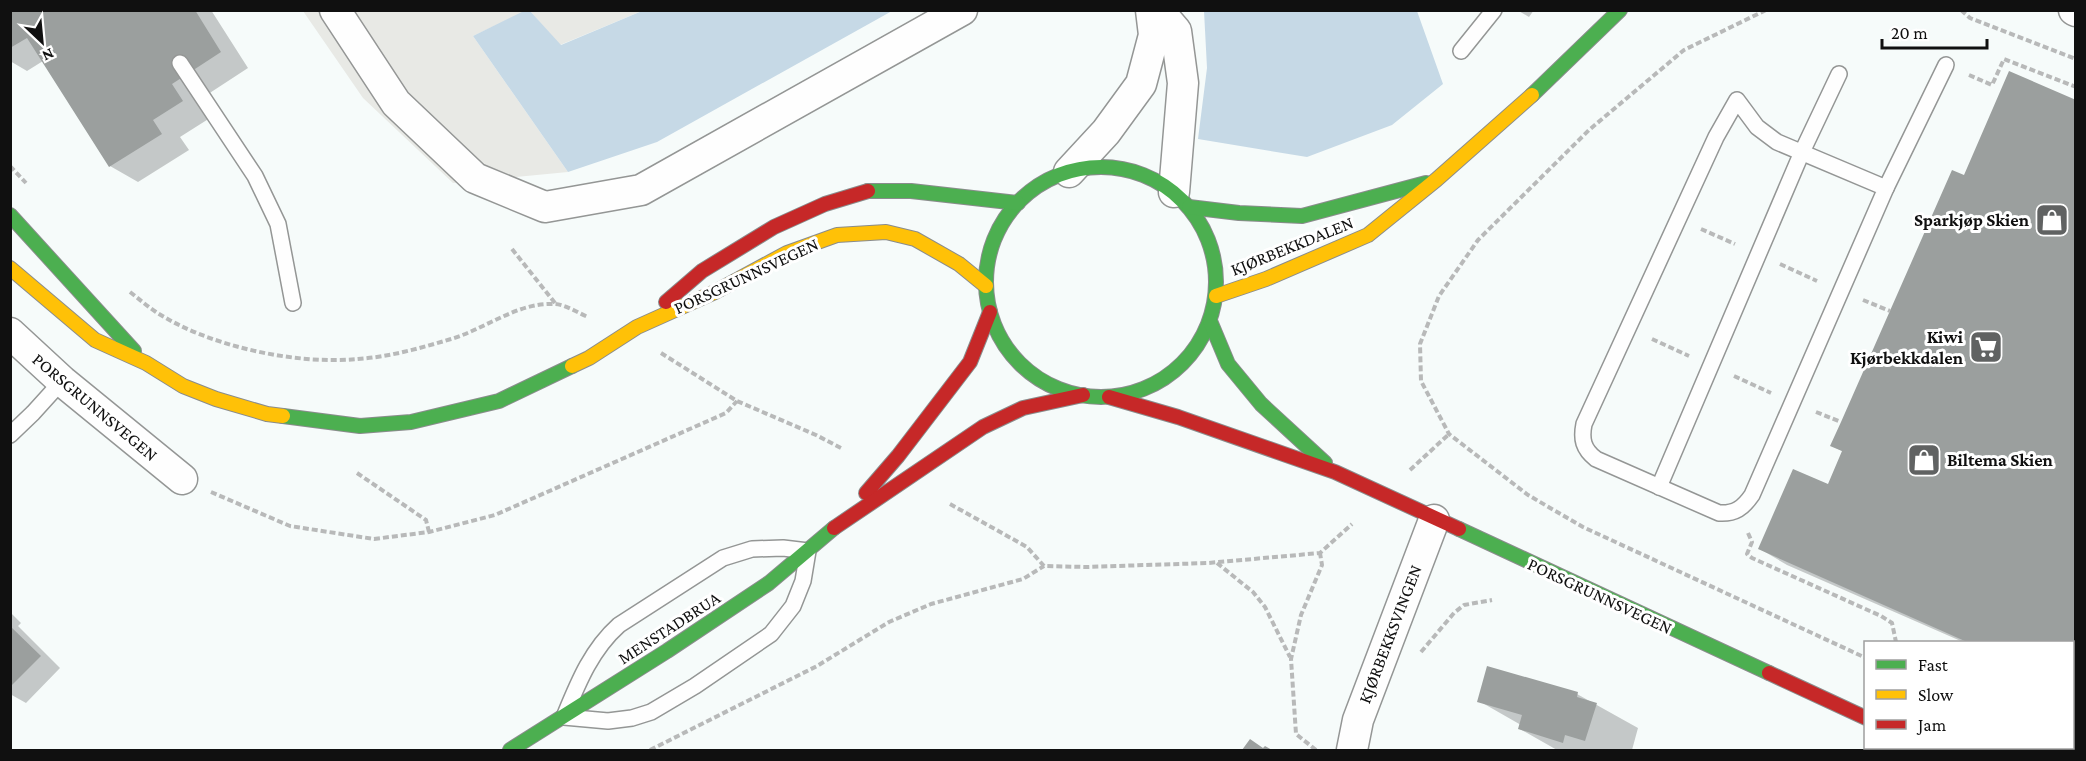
<svg xmlns="http://www.w3.org/2000/svg" width="2086" height="761" font-family="'Crimson Pro',serif">
<style>
.industrial{fill:#e8e9e5}
.forest{fill:#c6d9e6}
.shadow{fill:#0003}
.building{fill:#9b9f9e}
.lines{fill:none;stroke-linecap:round;stroke-linejoin:round}
.lane-casing{stroke:#949695;stroke-width:18}
.street-casing{stroke:#949695;stroke-width:33}
.fast-casing{stroke:#8a8c8c;stroke-width:16}
.slow-casing{stroke:#8a8c8c;stroke-width:16}
.jam-casing{stroke:#8a8c8c;stroke-width:16}
.path{stroke:#b8b9b9;stroke-width:4;stroke-dasharray:6 3;stroke-linecap:butt}
.lane{stroke:#fefefe;stroke-width:15}
.street{stroke:#fefefe;stroke-width:30}
.fast{stroke:#4caf50;stroke-width:14}
.slow{stroke:#ffc107;stroke-width:14}
.jam{stroke:#c62828;stroke-width:14}
.labels{text-anchor:middle;stroke-width:6;stroke-linejoin:round;paint-order:stroke}
.poi-label{font-size:18px;font-weight:bold;fill:#101010;stroke:#fff;text-anchor:end}
.street-label{font-size:18px;fill:#101010;stroke:#fff}
</style>
<rect width="100%" height="100%" fill="#f6fbfa"/>
<g class="industrial">
<polygon points="303,11 526,11 473,36 568,172 453,183 363,98"/>
<polygon points="530,11 642,11 560,45"/>
</g>
<g class="forest">
<polygon points="526,10 530,11 561,45 642,11 892,11 657,142 568,172 473,36"/>
<polygon points="1204,11 1417,11 1443,84 1392,125 1307,157 1198,139 1207,68"/>
</g>
<g class="shadow">
<polygon points="10,10 211,10 248,68 199,100 210,118 180,137 189,150 138,182 110,166 43,61 27,71 10,61"/>
<polygon points="1517,10 1534,10 1529,17"/>
<polygon points="2076,102 2076,692 2072,691 2072,642 1963,642 1787,565 1760,549 1829,486 1844,452 1832,446 1964,177"/>
<polygon points="10,612 21,623 18,626 60,668 26,703 10,694"/>
<polygon points="1577,694 1638,728 1632,750 1557,750 1520,729 1521,725 1479,701"/>
</g>
<g class="building">
<polygon points="10,10 195,10 221,52 172,84 183,101 153,120 162,134 109,167 27,38 10,48"/>
<polygon points="2009,71 2076,100 2076,690 2072,689 2072,642 1967,642 1758,549 1793,469 1828,484 1842,451 1830,446 1841,422 1952,170 1964,175"/>
<polygon points="10,626 41,656 10,687"/>
<polygon points="1487,666 1578,692 1577,697 1597,703 1585,741 1565,735 1563,743 1518,729 1522,715 1477,702"/>
<polygon points="1250,739 1263,748 1265,746 1272,750 1242,750"/>
</g>
<g class="lines">
<defs>
<g id="lane">
<polyline points="1461,51 1494,10"/>
<polyline points="180,63 255,176 278,224 293,303"/>
<path d="M1737,100L1757,127L1777,142L1886,188L1752,495C1743,508 1735,514 1719,513L1596,459C1583,449 1581,439 1584,424L1716,137Z"/>
<polyline points="1886,188 1946,65"/>
<polyline points="10,435 33,413 62,381"/>
<polyline points="1659,487 1802,152 1839,74"/>
<path d="M783,548L808,551L803,581L793,606L771,634L695,686L651,712L632,718L608,721L564,717C578,683 591,650 619,625L723,558L752,549Z"/>
</g>
<g id="street">
<polyline points="335,10 396,103 475,178 545,207 641,190 962,10"/>
<polyline points="1158,10 1176,31 1183,83 1174,192"/>
<polyline points="2074,10 2076,11"/>
<polyline points="1069,172 1106,132 1141,84 1154,35 1151,10"/>
<polyline points="10,333 62,381 182,479"/>
<polyline points="1352,750 1358,720 1434,520"/>
</g>
<g id="fast">
<polyline points="1532,95 1620,10"/>
<circle cx="1101" cy="282" r="115"/>
<polyline points="868,191 911,191 1018,203"/>
<polyline points="1189,207 1239,213 1302,216 1426,183"/>
<polyline points="10,215 134,351"/>
<polyline points="1210,321 1228,364 1261,404 1325,463"/>
<polyline points="283,416 360,426 411,422 499,401 572,366"/>
<polyline points="1459,529 1769,673"/>
<polyline points="510,750 667,651 769,583 834,528"/>
</g>
<g id="slow">
<polyline points="10,268 95,340 146,363 183,386 216,399 267,414 283,416"/>
<polyline points="1216,296 1266,279 1368,235 1436,180 1532,95"/>
<polyline points="572,366 589,358 637,327 715,292 787,253 837,235 886,232 915,239 959,264 986,286"/>
<polyline points="1931,748 1938,750"/>
</g>
<g id="jam">
<polyline points="666,302 702,271 774,227 825,204 868,191"/>
<polyline points="1109,397 1178,417 1335,472 1459,529"/>
<polyline points="866,493 898,456 970,362 990,312"/>
<polyline points="834,528 983,427 1023,408 1083,395"/>
<polyline points="1769,673 1866,718"/>
</g>
</defs>
<use href="#lane" class="lane-casing"/>
<use href="#street" class="street-casing"/>
<use href="#fast" class="fast-casing"/>
<use href="#slow" class="slow-casing"/>
<use href="#jam" class="jam-casing"/>
<g class="path">
<polyline points="1766,10 1684,50 1589,130 1478,240 1439,296 1420,344 1421,381 1449,434 1528,495 1583,527 1866,658"/>
<polyline points="1961,10 1970,18 2076,59"/>
<polyline points="1969,75 1992,85 2004,59 2076,87"/>
<polyline points="10,166 26,183"/>
<polyline points="1701,229 1735,244"/>
<polyline points="512,249 555,303"/>
<polyline points="1780,264 1817,281"/>
<path d="M130,292C139,299 147,306 156,312C208,346 295,365 358,359C389,357 421,348 451,339C485,329 518,302 554,304C565,304 578,313 588,317"/>
<polyline points="1863,300 1890,311"/>
<polyline points="1652,339 1689,356"/>
<polyline points="661,353 737,401 816,435 841,448"/>
<polyline points="1734,376 1771,393"/>
<polyline points="1816,412 1841,422"/>
<polyline points="1410,470 1449,434"/>
<polyline points="357,473 426,520 429,532"/>
<polyline points="211,492 290,526 374,539 429,532 495,515 726,413 737,401"/>
<polyline points="950,504 1027,547 1044,566 1086,567 1208,563 1320,553 1352,524"/>
<polyline points="1748,533 1752,542 1747,554 1752,558 1881,616 1892,623 1896,642"/>
<polyline points="1217,563 1253,592 1265,607 1290,657"/>
<polyline points="1421,652 1454,613 1464,605 1492,600"/>
<polyline points="2060,748 2067,750"/>
<polyline points="650,750 817,666 889,622 931,604 1023,579 1044,566"/>
<polyline points="1316,750 1296,734 1291,659 1301,615 1322,565 1320,553"/>
</g>
<use href="#lane" class="lane"/>
<use href="#street" class="street"/>
<use href="#fast" class="fast"/>
<use href="#slow" class="slow"/>
<use href="#jam" class="jam"/>
</g>
<defs>
<symbol id="shop-square" viewBox="-11 -11 22 22"><rect x="-9" y="-9" width="18" height="18" rx="4" fill="#606262" stroke="#fff"/><path d="M-5-2.5h2.3a2.7 3.5 0 0 1 5.4 0H5L5.5 6h-11ZM-1.5-2.5h3a1.5 2.3 0 0 0-3 0Z" fill="#fff"/></symbol>
<symbol id="supermarket-square" viewBox="-11 -11 22 22"><rect x="-9" y="-9" width="18" height="18" rx="4" fill="#606262" stroke="#fff"/><path d="M-6-5.5h2.5l.6 2H6L4.5 2H-2.5L-4.4-4H-6ZM-1.5 3.2a1.3 1.3 0 1 0 .1 0ZM3 3.2a1.3 1.3 0 1 0 .1 0Z" fill="#fff"/></symbol>
</defs>
<g fill-rule="evenodd">
<use href="#shop-square" x="2033" y="201" width="38" height="38"/>
<use href="#supermarket-square" x="1967" y="328" width="38" height="38"/>
<use href="#shop-square" x="1905" y="441" width="38" height="38"/>
</g>
<g class="labels">
<g class="poi-label">
<text x="2029" y="226">Sparkjøp Skien</text>
<text x="1963" y="343">Kiwi<tspan x="1963" dy="21">Kjørbekkdalen</tspan></text>
<text x="1947" y="466" text-anchor="start">Biltema Skien</text>
</g>
<g class="street-label">
<text transform="translate(1292 246) rotate(-22)" y="6">KJØRBEKKDALEN</text>
<text transform="translate(746 276) rotate(-25)" y="6">PORSGRUNNSVEGEN</text>
<text transform="translate(95 407) rotate(40)" y="6">PORSGRUNNSVEGEN</text>
<text transform="translate(1600 596) rotate(25)" y="6">PORSGRUNNSVEGEN</text>
<text transform="translate(669 628) rotate(-33)" y="6">MENSTADBRUA</text>
<text transform="translate(1390 634) rotate(-69)" y="6">KJØRBEKKSVINGEN</text>
</g>
</g>
<rect width="2086" height="761" fill="none" stroke="#101010" stroke-width="24"/>
<rect x="1864" y="641" width="210" height="108" fill="#ffffff" stroke="#9f9f9f" stroke-width="1.5"/>
<rect x="1876" y="660" width="30" height="9" fill="#4caf50" stroke="#9f9f9f" stroke-width="1.5"/>
<text x="1918" y="671" font-size="18" fill="#101010">Fast</text>
<rect x="1876" y="690" width="30" height="9" fill="#ffc107" stroke="#9f9f9f" stroke-width="1.5"/>
<text x="1918" y="701" font-size="18" fill="#101010">Slow</text>
<rect x="1876" y="720" width="30" height="9" fill="#c62828" stroke="#9f9f9f" stroke-width="1.5"/>
<text x="1918" y="731" font-size="18" fill="#101010">Jam</text>
<g transform="translate(42 42) rotate(154)" stroke="#ffffff" stroke-width="4.5" paint-order="stroke">
<path d="M0-4.5L10 22L0 15L-10 22Z" fill="#101010"/>
<text y="-9" font-size="16" font-weight="bold" text-anchor="middle" fill="#101010">N</text>
</g>
<path d="M1882 39v9h105v-9" fill="none" stroke="#101010" stroke-width="3"/>
<text x="1891" y="39" font-size="18" fill="#101010" stroke="#ffffff" stroke-width="4.5" paint-order="stroke">20 m</text>
</svg>
